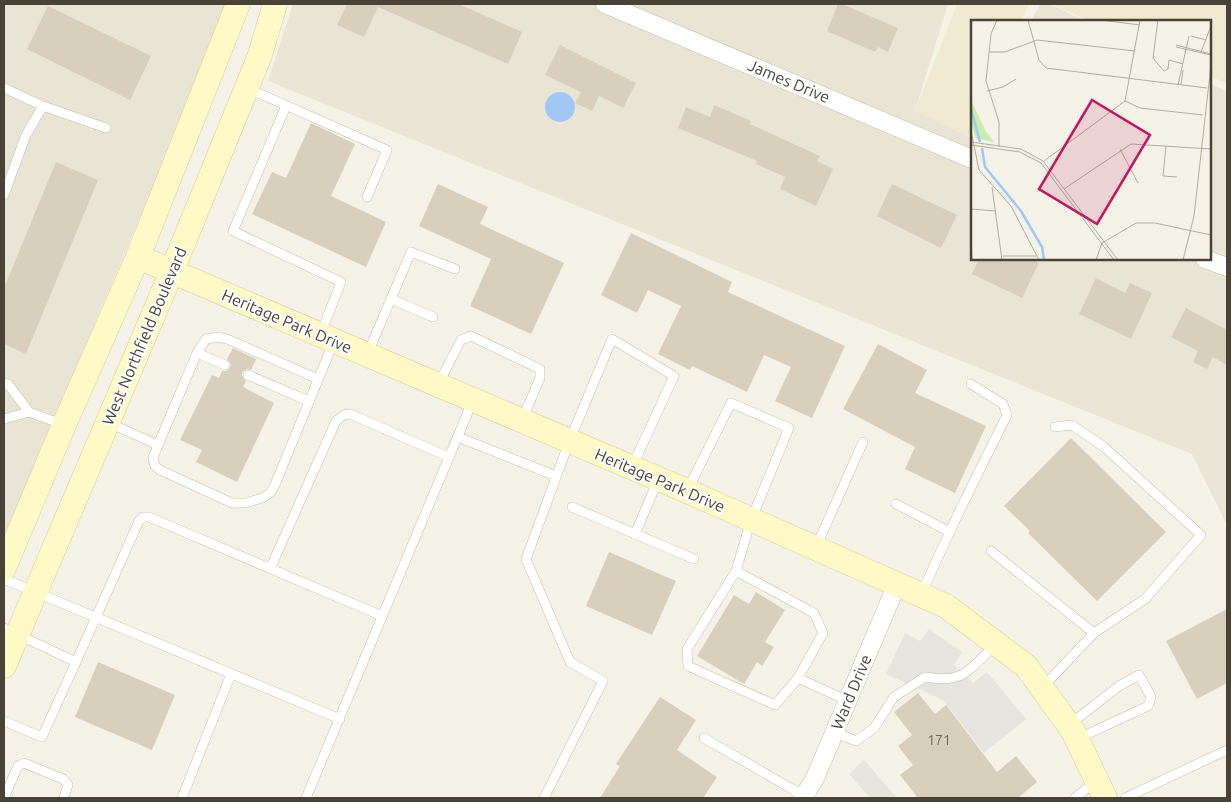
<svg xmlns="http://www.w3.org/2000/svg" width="1231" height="802" font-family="Ubuntu,sans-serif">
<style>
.residential{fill:#e9e5d5}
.education{fill:#eee9d0}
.parking{fill:#e5e4df}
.water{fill:#a1c7f4}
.building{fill:#d7cfbc}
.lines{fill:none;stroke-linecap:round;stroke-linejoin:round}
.lane-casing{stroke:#c3beac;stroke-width:10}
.street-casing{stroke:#c3beac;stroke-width:19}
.secondary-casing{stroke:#d7cd95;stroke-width:25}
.lane{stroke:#fff;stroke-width:9}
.street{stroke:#fff;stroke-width:18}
.secondary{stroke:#fff8c7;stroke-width:24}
.labels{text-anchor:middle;stroke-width:4;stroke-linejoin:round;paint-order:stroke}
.number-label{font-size:14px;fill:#6c6658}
.street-label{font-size:16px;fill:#484336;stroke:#fff}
.inset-river{fill:none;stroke:#a1c7f4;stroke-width:2.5}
.inset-road{fill:none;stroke:#afaca0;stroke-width:1}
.view{fill:#c2185b;fill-opacity:0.15;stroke:#c2185b;stroke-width:2.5}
.inset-edge{fill:none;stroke:#484336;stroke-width:2.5}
</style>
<rect width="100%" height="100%" fill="#f4f2e7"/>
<g class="residential">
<polygon points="4,4 225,4 205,66 4,536"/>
<polygon points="293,4 948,4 915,111 970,137 972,133 972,259 1210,259 1210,83 1227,92 1227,525 1192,454 268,81"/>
<polygon points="1040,4 1050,4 1085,21 1031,21"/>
</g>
<g class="education">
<polygon points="957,4 1029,4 1021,21 972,21 972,132 970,137 915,111"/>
<polygon points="1051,4 1227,4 1227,84 1210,76 1210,21 1089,21"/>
</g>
<g class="parking">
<polygon points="929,629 962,652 954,665 973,683 987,672 1026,719 984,753 943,700 886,674 905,633 920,641"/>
<polygon points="864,760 897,798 870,798 849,774"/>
</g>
<circle class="water" cx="560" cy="107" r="15"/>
<g class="building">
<polygon points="347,4 459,4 522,32 508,64 378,7 364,37 337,25"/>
<polygon points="838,4 842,4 898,28 888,52 878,47 875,52 827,31"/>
<polygon points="48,6 151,56 130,100 27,49"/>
<polygon points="560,45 636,83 623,108 599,96 592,111 575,103 581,92 545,75"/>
<polygon points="714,105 751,121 750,124 820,156 817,161 833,169 816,206 780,189 785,177 756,164 757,161 678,128 686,107 710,117"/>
<polygon points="311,123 355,144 331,196 386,222 366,267 252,214 272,172 286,178"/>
<polygon points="56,162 98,180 26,354 4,344 4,288"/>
<polygon points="438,184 488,207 480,224 564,263 531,334 470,306 491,259 419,226"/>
<polygon points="892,184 957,215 941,248 877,216"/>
<polygon points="631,233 732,282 728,292 845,346 812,418 775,401 791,367 764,355 747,392 692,366 690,370 658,354 681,306 648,290 637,313 601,295"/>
<polygon points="979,259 1030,259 1039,263 1022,298 972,274"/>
<polygon points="1096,278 1125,293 1130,283 1152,293 1131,339 1079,314"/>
<polygon points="1186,308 1227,330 1227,365 1213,357 1207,369 1193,362 1198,351 1171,337"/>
<polygon points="878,344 927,370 915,393 986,426 955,493 905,469 915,447 843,409"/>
<polygon points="233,348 256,359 251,370 247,369 242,372 242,376 246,381 243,387 274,403 237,482 196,462 202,450 180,440 212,375 219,378 222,371 226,371 230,368 231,364 227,359"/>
<polygon points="1071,438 1166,532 1097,601 1028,533 1030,531 1004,506"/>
<polygon points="609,552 676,581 652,635 586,606"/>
<polygon points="756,592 785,610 765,642 774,647 762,666 757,662 744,684 697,656 734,595 749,604"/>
<polygon points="1227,609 1227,683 1197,699 1166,641"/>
<polygon points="98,662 175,695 152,750 75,717"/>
<polygon points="918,693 935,714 946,705 997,772 1016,756 1037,782 1018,798 918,798 900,775 913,765 898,746 912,735 894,712"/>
<polygon points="660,697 696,720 677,750 717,777 703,798 600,798 620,766 616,764"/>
</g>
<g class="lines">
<defs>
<g id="lane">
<polyline points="4,88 43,106 26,135 4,195"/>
<polyline points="247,88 387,150 367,197"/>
<polyline points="43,106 106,128"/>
<polyline points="286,106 233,231 341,282 321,333"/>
<polyline points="391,299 433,317"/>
<polyline points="197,353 225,365"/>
<polyline points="367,355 411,252 455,269"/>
<polyline points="248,375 309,401"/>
<polyline points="4,383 8,384 29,412 64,425"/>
<polyline points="438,385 461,340 471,336 540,369 540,378 522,420"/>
<polyline points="4,419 29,412"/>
<polyline points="107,422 158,445 153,458 155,466 160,470 232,503 246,503 262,498 270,493 274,487 334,341"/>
<polyline points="458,437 556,476"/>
<polyline points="158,445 197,353 206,339 219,337 227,339 318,379"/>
<polyline points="687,491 731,403 789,428 751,520 736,571 814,613 823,633 798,678 848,701"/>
<polyline points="896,504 950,532"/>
<polyline points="572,507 694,559"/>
<polyline points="635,534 658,480"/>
<polyline points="816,547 863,442"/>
<polyline points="991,551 1094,633"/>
<polyline points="270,569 336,421 344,415 350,414 449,457"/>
<polyline points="736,571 687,649 688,666 775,705 798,678"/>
<polyline points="4,579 340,719"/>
<polyline points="921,594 959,512 1007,415 1003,404 971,384"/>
<polyline points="4,628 76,662 139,521 143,517 149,517 382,616"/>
<polyline points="1042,688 1094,633 1145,599 1201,535 1104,447 1072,425 1055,427"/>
<polyline points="4,721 42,737 76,662"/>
<polyline points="1069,725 1119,686 1139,675 1151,697 1148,706 1077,739"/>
<path d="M834,732L856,741L874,728L894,697L925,677C964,684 969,670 995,645"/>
<polyline points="704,738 804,796"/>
<polyline points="4,798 18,766 24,763 63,779 68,785 64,798"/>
<polyline points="182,798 231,674"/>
<polyline points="306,798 473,400"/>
<polyline points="544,798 603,681 570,662 526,559 569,442 612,339 674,376 632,467"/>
<polyline points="1075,798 1096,781"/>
<polyline points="1125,798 1227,750"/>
</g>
<g id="street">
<polyline points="605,4 972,159"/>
<polyline points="1205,259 1227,267"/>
<polyline points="803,798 815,778 897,584"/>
</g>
<g id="secondary">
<polyline points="138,257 687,491 946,606 1026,666 1073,731 1105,798"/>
<polyline points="4,568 64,425 138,257 238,4"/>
<polyline points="4,666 172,271 260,55 275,4"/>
</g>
</defs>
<use href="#lane" class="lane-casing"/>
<use href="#street" class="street-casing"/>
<use href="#secondary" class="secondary-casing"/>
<use href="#lane" class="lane"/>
<use href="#street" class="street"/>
<use href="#secondary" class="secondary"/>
</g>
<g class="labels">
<g class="number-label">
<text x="939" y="745">171</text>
</g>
<g class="street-label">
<text transform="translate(789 81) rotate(23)" y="6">James Drive</text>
<text transform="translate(287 321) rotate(23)" y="6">Heritage Park Drive</text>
<text transform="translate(144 336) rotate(-67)" y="6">West Northfield Boulevard</text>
<text transform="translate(660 480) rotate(23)" y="6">Heritage Park Drive</text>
<text transform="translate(851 692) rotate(-67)" y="6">Ward Drive</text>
</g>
</g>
<g transform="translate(971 20)">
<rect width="240" height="240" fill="#f4f2e7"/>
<path d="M0,80L15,112L23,122L5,118L0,103Z" fill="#c8ebae"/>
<path class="inset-river" d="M0,89L9,122M11,128L14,147L50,191L71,227L73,240"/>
<path class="inset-road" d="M26,0L20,14L15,61L28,102V127M57,0L68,40L75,48L236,68M130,0L169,5M187,0L182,38L193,51L197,49L198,40L212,44M220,16L235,20M205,25L240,34M205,27L240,35M18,32H34L66,20L164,31M230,32L240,6M207,65L218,16M210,65L212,50M16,71L32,67L45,59M154,81L169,88L232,95M0,111L8,150L40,186L68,240M0,122L50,129L72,141L147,240M0,125L49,132L70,143L143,240M195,126L192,156L206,157M149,129L167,163M73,141L154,81L169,0M21,167L31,240M93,169L160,124L240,129M0,189L24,191M0,220L1,240M32,236H65M125,240L131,223L165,203H184L240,215M212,240L223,196L240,45"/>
<path class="view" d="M121,80L179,115L126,204L68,169Z"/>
<rect width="240" height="240" class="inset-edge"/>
</g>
<rect width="1231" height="802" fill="none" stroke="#484336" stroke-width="10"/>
</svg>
